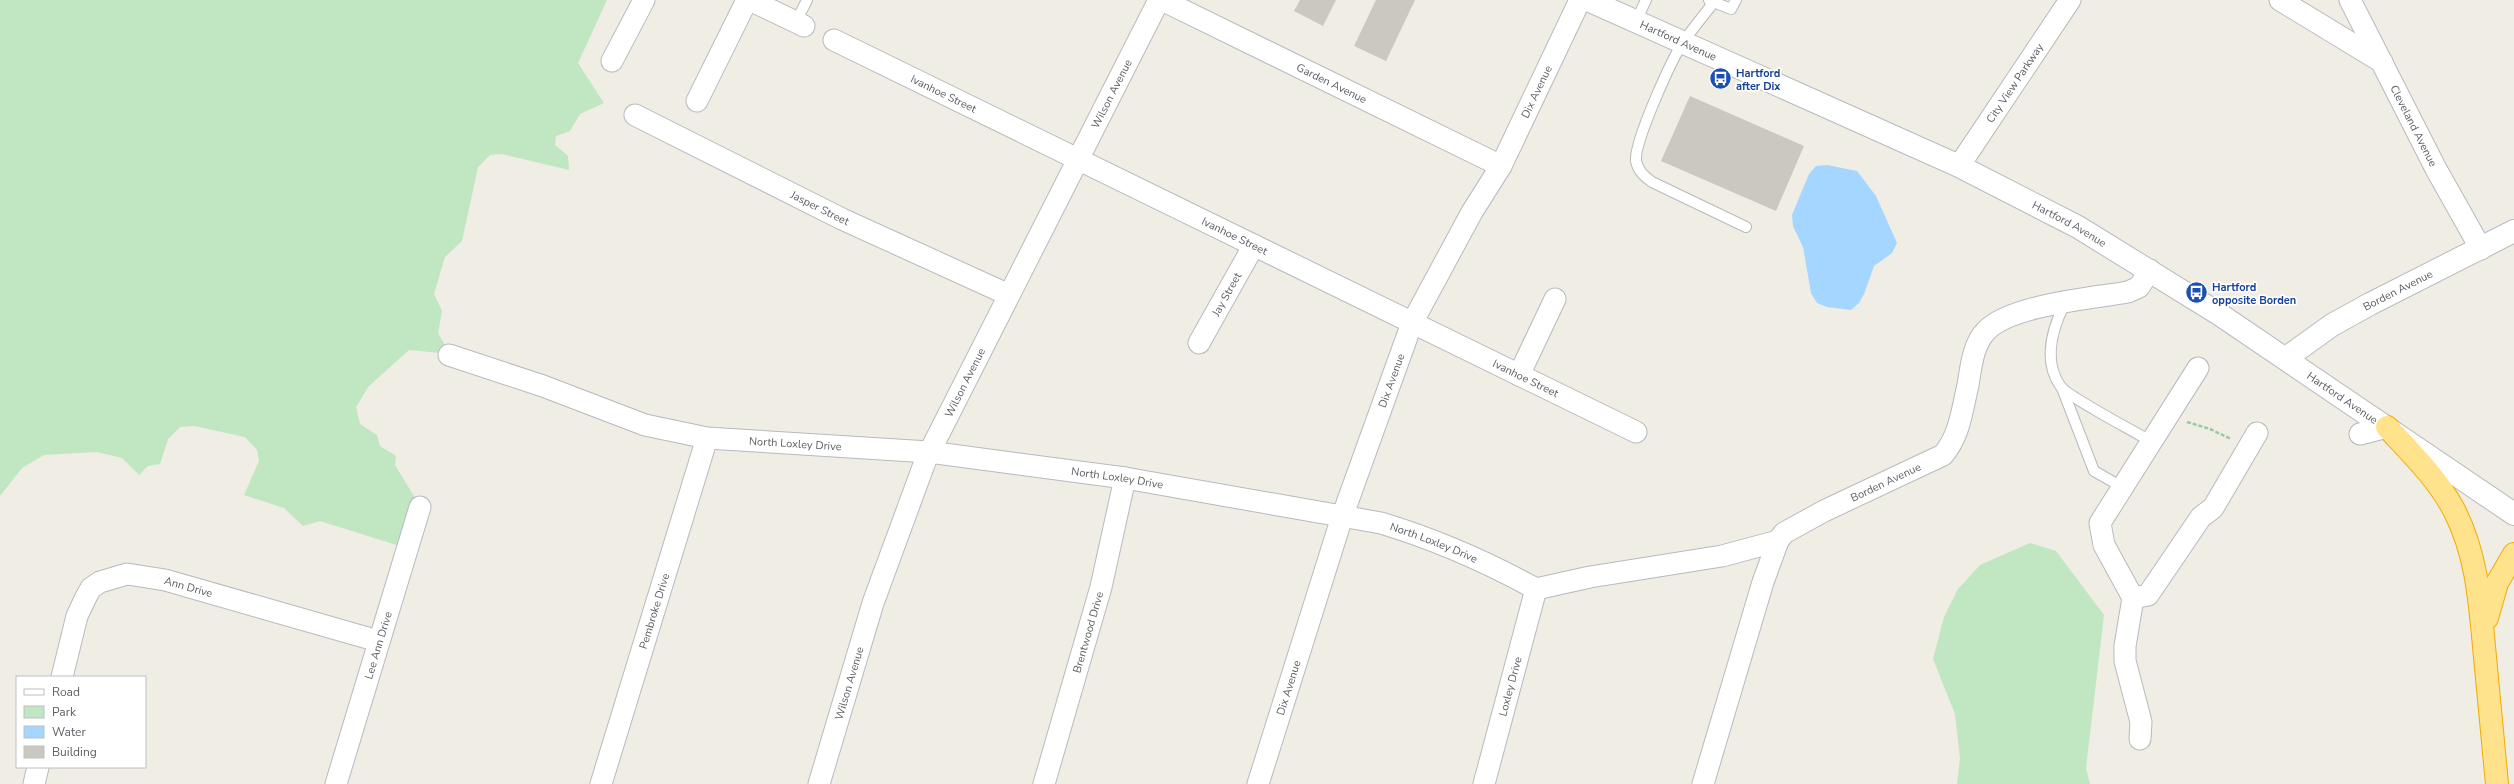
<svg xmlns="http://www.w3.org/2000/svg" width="2514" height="784" font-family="'Nunito Sans',sans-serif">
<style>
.green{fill:#c0e7c1}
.water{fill:#a4d6ff}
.building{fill:#cac8c1}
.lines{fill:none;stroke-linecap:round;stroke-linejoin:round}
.lane-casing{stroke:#b7babe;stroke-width:12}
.street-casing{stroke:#b7babe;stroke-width:23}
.secondary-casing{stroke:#b8bbc1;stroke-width:24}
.highway-casing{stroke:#f3aa00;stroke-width:24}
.path{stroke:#99c8a7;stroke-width:2.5;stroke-dasharray:4 2;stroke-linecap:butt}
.lane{stroke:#fff;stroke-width:10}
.street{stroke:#fff;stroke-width:21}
.secondary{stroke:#fff;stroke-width:22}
.highway{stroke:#fee38c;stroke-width:22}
.labels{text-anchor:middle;stroke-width:3.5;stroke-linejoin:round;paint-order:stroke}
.street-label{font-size:11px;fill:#5c6065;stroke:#fff}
.transit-label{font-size:11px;font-weight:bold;fill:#164399;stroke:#fff;text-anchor:start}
</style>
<rect width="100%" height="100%" fill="#efede4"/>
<g class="green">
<polygon points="0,0 607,0 578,63 604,103 580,114 570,131 556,136 555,145 568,156 569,170 502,154 490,155 478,167 462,241 445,257 434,294 442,311 438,333 450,354 409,350 369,386 356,407 360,424 377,435 380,446 396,456 395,465 420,506 406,548 320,521 303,526 284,508 244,495 259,461 257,450 245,437 194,426 180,427 168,439 160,464 148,466 139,475 122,458 97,452 44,455 22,468 0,496"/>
<polygon points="2030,543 2056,551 2104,615 2086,768 2090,784 1957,784 1960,759 1955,714 1933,659 1944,617 1958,589 1980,565"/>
</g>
<polygon class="water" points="1827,165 1857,171 1876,196 1897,243 1892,253 1874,266 1864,294 1859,303 1851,310 1827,307 1817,303 1811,293 1803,247 1793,226 1792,215 1809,174 1816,166"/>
<g class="building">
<polygon points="1300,0 1336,0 1323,26 1294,11"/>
<polygon points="1376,0 1415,0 1386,61 1354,46"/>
<polygon points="1690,96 1804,146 1776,211 1661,161"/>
</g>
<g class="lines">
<defs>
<g id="lane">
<polyline points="1709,0 1731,9 1736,0"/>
<path d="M1714,2C1704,15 1693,28 1684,41C1672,58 1634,142 1636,161C1638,171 1644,176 1652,182L1746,227"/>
<polyline points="1636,21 1646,0"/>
<polyline points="796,22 807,0"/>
<path d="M2065,303C2052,329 2042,361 2061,387C2070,398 2134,431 2150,441"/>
<polyline points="2062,388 2094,471 2122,487"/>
</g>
<g id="street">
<polyline points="750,0 804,26"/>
<path id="s1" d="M1162,0L1501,166"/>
<polyline points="2280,0 2382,62"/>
<path id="s2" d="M2350,0L2436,169L2481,249"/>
<path id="s3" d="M834,40L1636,432"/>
<polyline points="612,61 644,0"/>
<polyline points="697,101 747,0"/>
<path id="s4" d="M635,115L842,219L1009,295"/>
<path id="s5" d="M1959,166L2070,0"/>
<path id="s6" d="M1199,343L1254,245"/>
<path id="s7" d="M449,355L543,386L645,425L707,438L929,452L1125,478L1381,523C1434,539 1487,562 1536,589L1590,577L1722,556L1778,541"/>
<polyline points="1519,375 1555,299"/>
<polyline points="2360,434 2387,427"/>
<polyline points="2133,598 2148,595 2201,517 2213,508 2257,433"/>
<path id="s8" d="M62,677L77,616L86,597L91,588L100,582L127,574L165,580L378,641"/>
<polyline points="2140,739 2141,722 2125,661 2125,646 2133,598 2104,545 2100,523 2198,368"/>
<polyline points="34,784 38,767"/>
<path id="s9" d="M336,784L420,507"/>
<path id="s10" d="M601,784L707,438"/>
<path id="s11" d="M819,784L873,603L926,459L1159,0"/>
<path id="s12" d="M1044,784L1101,587L1125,478"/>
<path id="s13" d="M1258,784L1342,517L1412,323L1472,212L1501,166L1580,0"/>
<path id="s14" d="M1484,784L1536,589"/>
<path id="s15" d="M1703,784L1763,582L1778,541L1784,533L1824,511L1943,455C1960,435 1962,410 1968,385C1971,367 1973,344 1986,331C2010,305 2094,298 2128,292L2139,287L2150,270"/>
</g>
<g id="secondary">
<path id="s16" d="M1588,0L1959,166L2078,227L2219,314L2514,514"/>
<path id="s17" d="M2286,358L2332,325L2370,304L2514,231"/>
</g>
<g id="highway">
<path d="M2387,427C2411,453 2437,478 2454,510C2478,556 2480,606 2485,657C2489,699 2493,742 2497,784"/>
<polyline points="2487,618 2497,583 2514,554"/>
</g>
</defs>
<use href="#lane" class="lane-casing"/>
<use href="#street" class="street-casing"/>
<use href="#secondary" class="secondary-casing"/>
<use href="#highway" class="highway-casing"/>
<polyline class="path" points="2187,422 2210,429 2231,439"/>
<use href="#lane" class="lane"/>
<use href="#street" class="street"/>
<use href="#secondary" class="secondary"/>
<use href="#highway" class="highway"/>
</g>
<defs>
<symbol id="bus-disc" viewBox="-11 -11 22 22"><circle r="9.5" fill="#1a4fb4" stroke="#fff"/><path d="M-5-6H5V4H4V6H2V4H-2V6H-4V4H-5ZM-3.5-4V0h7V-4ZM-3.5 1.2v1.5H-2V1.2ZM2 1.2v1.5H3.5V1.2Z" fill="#fff"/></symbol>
</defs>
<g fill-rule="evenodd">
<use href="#bus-disc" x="1708" y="66" width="25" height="25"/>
<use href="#bus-disc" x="2184" y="280" width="25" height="25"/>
</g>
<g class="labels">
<g class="street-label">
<text dy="4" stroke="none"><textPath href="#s16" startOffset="99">Hartford Avenue</textPath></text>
<text dy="4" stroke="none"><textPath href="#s1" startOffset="189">Garden Avenue</textPath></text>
<text dy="4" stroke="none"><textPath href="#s5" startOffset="100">City View Parkway</textPath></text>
<text dy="4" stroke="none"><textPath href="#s13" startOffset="749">Dix Avenue</textPath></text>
<text dy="4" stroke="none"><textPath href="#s11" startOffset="752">Wilson Avenue</textPath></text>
<text dy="4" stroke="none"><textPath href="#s3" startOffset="122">Ivanhoe Street</textPath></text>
<text dy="4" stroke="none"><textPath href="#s2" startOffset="141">Cleveland Avenue</textPath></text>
<text dy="4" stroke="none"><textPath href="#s4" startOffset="207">Jasper Street</textPath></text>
<text dy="4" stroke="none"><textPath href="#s16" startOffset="531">Hartford Avenue</textPath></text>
<text dy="4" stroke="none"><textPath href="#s3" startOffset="446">Ivanhoe Street</textPath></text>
<text dy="4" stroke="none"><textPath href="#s17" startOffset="131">Borden Avenue</textPath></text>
<text dy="4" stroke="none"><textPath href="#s6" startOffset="56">Jay Street</textPath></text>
<text dy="4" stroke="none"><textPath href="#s3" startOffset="770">Ivanhoe Street</textPath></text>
<text dy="4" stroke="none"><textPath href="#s13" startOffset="425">Dix Avenue</textPath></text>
<text dy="4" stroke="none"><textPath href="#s11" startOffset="428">Wilson Avenue</textPath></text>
<text dy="4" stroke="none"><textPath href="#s16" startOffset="855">Hartford Avenue</textPath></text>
<text dy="4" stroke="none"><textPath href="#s7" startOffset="360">North Loxley Drive</textPath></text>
<text dy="4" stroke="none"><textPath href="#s7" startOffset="684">North Loxley Drive</textPath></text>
<text dy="4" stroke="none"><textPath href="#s15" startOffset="378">Borden Avenue</textPath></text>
<text dy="4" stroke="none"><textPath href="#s7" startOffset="1008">North Loxley Drive</textPath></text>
<text dy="4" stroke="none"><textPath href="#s8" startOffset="196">Ann Drive</textPath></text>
<text dy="4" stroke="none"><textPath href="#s10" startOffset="181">Pembroke Drive</textPath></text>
<text dy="4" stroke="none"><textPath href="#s12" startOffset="158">Brentwood Drive</textPath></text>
<text dy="4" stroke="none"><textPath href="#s9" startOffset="145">Lee Ann Drive</textPath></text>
<text dy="4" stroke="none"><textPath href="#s11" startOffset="105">Wilson Avenue</textPath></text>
<text dy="4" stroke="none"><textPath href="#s14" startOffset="101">Loxley Drive</textPath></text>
<text dy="4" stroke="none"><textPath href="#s13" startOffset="101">Dix Avenue</textPath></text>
</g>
<g class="transit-label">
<text x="1736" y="77">Hartford<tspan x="1736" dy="13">after Dix</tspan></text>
<text x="2212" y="291">Hartford<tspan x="2212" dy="13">opposite Borden</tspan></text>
</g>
</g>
<rect x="16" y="676" width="130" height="92" fill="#ffffff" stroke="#bebfc1"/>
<rect x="24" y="689" width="20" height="6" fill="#ffffff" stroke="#bebfc1"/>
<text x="52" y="696" font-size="12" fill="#5c6065">Road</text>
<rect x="24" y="706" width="20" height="12" fill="#c0e7c1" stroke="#bebfc1"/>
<text x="52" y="716" font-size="12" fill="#5c6065">Park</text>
<rect x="24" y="726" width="20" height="12" fill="#a4d6ff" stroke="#bebfc1"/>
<text x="52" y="736" font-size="12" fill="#5c6065">Water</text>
<rect x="24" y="746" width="20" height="12" fill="#cac8c1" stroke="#bebfc1"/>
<text x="52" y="756" font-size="12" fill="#5c6065">Building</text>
</svg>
